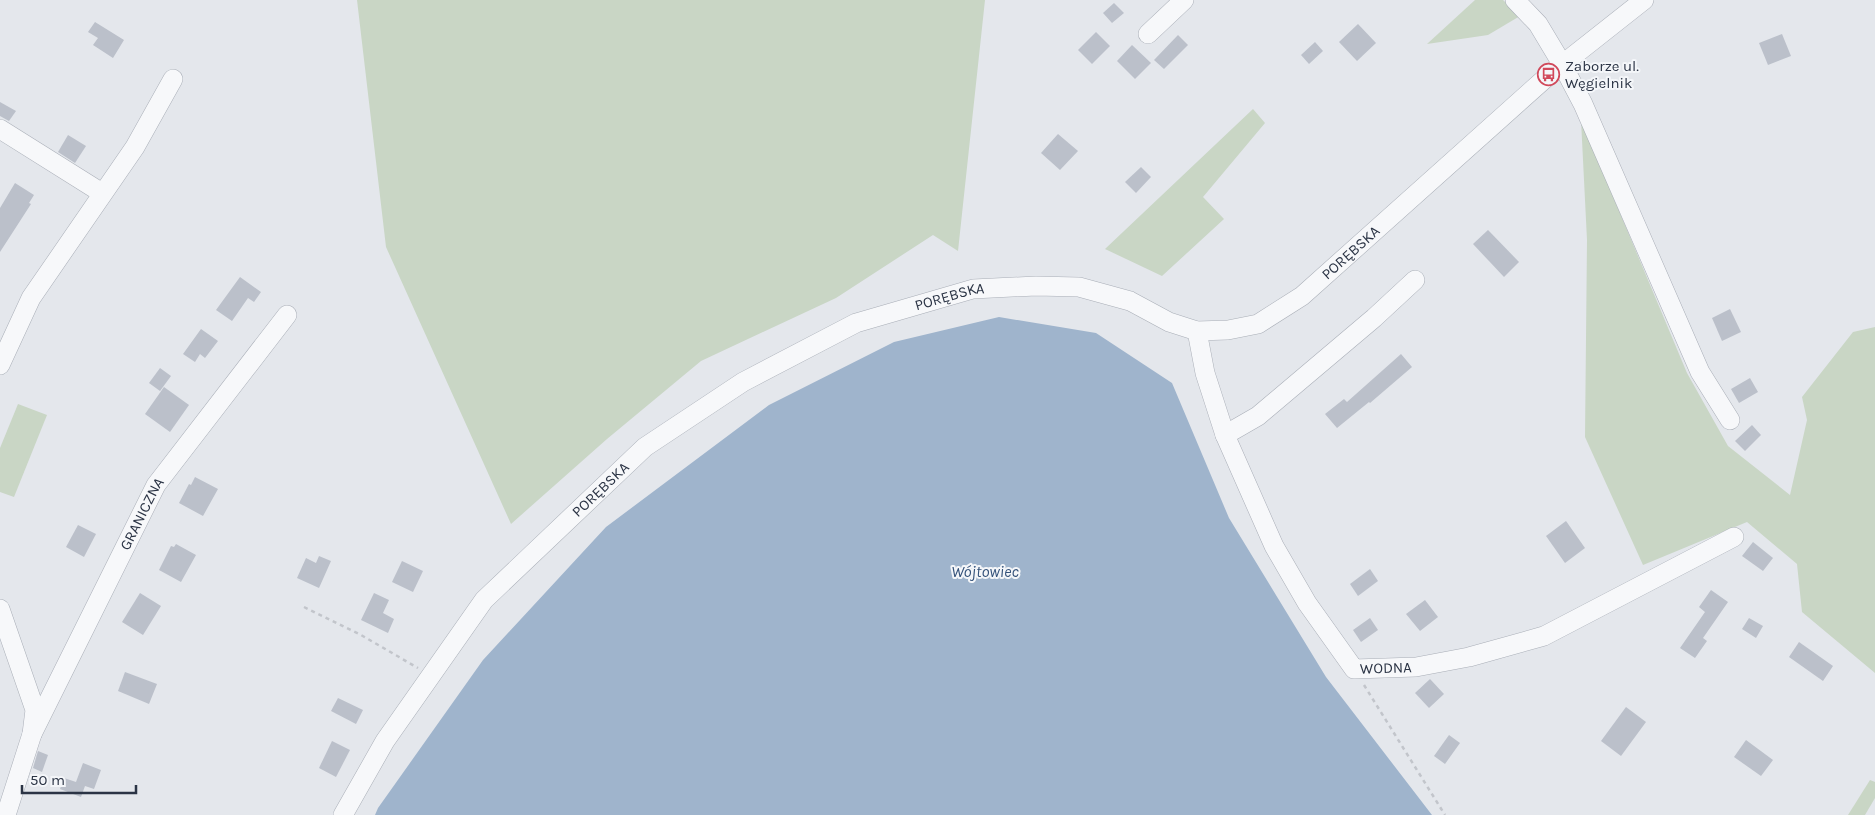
<svg xmlns="http://www.w3.org/2000/svg" width="1875" height="815" font-family="Karla,sans-serif">
<style>
.green{fill:#c9d6c5}
.water{fill:#9fb4cc}
.building{fill:#bbc0ca}
.lines{fill:none;stroke-linecap:round;stroke-linejoin:round}
.minor-casing{stroke:#a9aeb7;stroke-width:20}
.path{stroke:#c2c5cb;stroke-width:2.5;stroke-dasharray:4 4;stroke-linecap:butt}
.minor{stroke:#f7f8fa;stroke-width:19}
.labels{text-anchor:middle;stroke-width:4;stroke-linejoin:round;paint-order:stroke}
.poi-label{font-size:15px;fill:#2b3445;stroke:#f4f6f9;text-anchor:start}
.street-label{font-size:15px;fill:#2b3445;stroke:#f4f6f9}
.water-label{font-size:16px;font-style:italic;fill:#34527a;stroke:#f4f6f9}
</style>
<rect width="100%" height="100%" fill="#e4e7ec"/>
<g class="green">
<polygon points="357,0 985,0 958,251 933,235 836,298 701,361 607,439 511,524 386,247"/>
<polygon points="1475,0 1503,0 1520,16 1488,35 1427,44"/>
<polygon points="1253,109 1265,123 1203,197 1224,219 1162,276 1105,249"/>
<polygon points="1581,120 1687,373 1728,446 1790,495 1807,420 1802,397 1853,332 1875,327 1875,673 1802,612 1797,564 1747,522 1643,565 1585,437 1587,240"/>
<polygon points="18,404 47,415 14,497 0,492 0,448"/>
<polygon points="1870,780 1875,782 1875,798 1865,815 1848,815"/>
</g>
<polygon class="water" points="999,317 1096,333 1172,383 1229,518 1326,677 1432,815 375,815 378,808 483,660 606,527 769,405 894,342"/>
<g class="building">
<polygon points="1114,3 1124,13 1112,23 1103,13"/>
<polygon points="95,22 124,40 113,58 93,45 98,38 88,32"/>
<polygon points="1358,24 1376,43 1357,61 1339,42"/>
<polygon points="1096,32 1110,46 1092,64 1078,50"/>
<polygon points="1782,34 1791,56 1768,65 1759,43"/>
<polygon points="1178,35 1188,45 1164,69 1154,60"/>
<polygon points="1315,42 1323,51 1309,64 1301,55"/>
<polygon points="1132,45 1151,63 1135,79 1117,61"/>
<polygon points="0,102 16,111 9,121 0,116"/>
<polygon points="1058,134 1078,151 1060,170 1041,153"/>
<polygon points="68,135 86,146 75,163 58,152"/>
<polygon points="1141,167 1151,177 1136,193 1125,182"/>
<polygon points="15,183 34,195 29,203 31,204 0,252 0,208"/>
<polygon points="1488,230 1519,262 1504,277 1473,244"/>
<polygon points="240,277 261,292 254,302 248,298 232,321 216,310"/>
<polygon points="1730,309 1741,332 1722,341 1712,318"/>
<polygon points="201,329 218,341 205,358 200,354 195,362 183,354"/>
<polygon points="1401,354 1412,367 1370,403 1369,402 1337,428 1325,414 1344,399 1347,402"/>
<polygon points="160,368 171,376 160,391 149,383"/>
<polygon points="1750,378 1758,392 1739,403 1731,389"/>
<polygon points="164,387 189,405 170,432 145,414"/>
<polygon points="1752,425 1761,435 1745,451 1735,441"/>
<polygon points="195,477 218,489 203,516 179,503 189,484 191,485"/>
<polygon points="1566,521 1585,548 1565,563 1546,536"/>
<polygon points="78,525 96,534 84,557 66,547"/>
<polygon points="1753,542 1773,558 1763,571 1742,556"/>
<polygon points="176,544 196,555 181,582 159,570 171,546 174,547"/>
<polygon points="319,556 331,561 319,588 297,578 306,558 316,563"/>
<polygon points="402,561 423,571 413,592 392,582"/>
<polygon points="1370,569 1378,581 1358,596 1350,584"/>
<polygon points="1711,590 1728,602 1703,638 1707,641 1695,658 1680,648 1705,612 1699,607"/>
<polygon points="140,593 161,606 143,635 122,622"/>
<polygon points="374,593 389,600 383,613 394,619 388,633 361,620"/>
<polygon points="1425,600 1438,617 1420,631 1406,614"/>
<polygon points="1370,618 1378,630 1361,642 1353,630"/>
<polygon points="1749,618 1763,626 1756,638 1742,629"/>
<polygon points="1799,642 1833,666 1823,681 1789,657"/>
<polygon points="125,672 157,684 149,704 118,691"/>
<polygon points="1430,679 1444,694 1429,708 1415,693"/>
<polygon points="338,698 363,710 356,724 331,711"/>
<polygon points="1626,707 1646,722 1621,756 1601,741"/>
<polygon points="1449,735 1460,743 1445,764 1434,756"/>
<polygon points="1746,740 1773,760 1761,776 1734,757"/>
<polygon points="332,741 350,750 336,777 319,768"/>
<polygon points="38,751 48,755 42,772 33,768"/>
<polygon points="83,763 101,770 94,789 85,786 81,797 60,789 64,778 76,782"/>
</g>
<g class="lines">
<defs>
<g id="minor">
<polyline points="1515,0 1538,24 1562,64 1583,104 1700,372 1730,420"/>
<polyline points="1148,34 1184,0"/>
<polyline points="0,129 102,193"/>
<path id="s1" d="M1197,331L1205,373L1225,435L1274,546L1307,603L1354,669L1416,667L1469,657L1544,636L1734,537"/>
<polyline points="0,365 31,298 135,147 173,79"/>
<polyline points="1225,435 1258,416 1374,318 1415,280"/>
<polyline points="0,609 35,710 32,734 6,815"/>
<path id="s2" d="M32,734L156,485L287,315"/>
<path id="s3" d="M343,815L385,741L484,600L645,447L743,382L856,323L973,289L1036,286L1079,287L1130,301L1169,322L1197,331L1228,330L1258,324L1302,296L1549,75L1644,0"/>
</g>
</defs>
<use href="#minor" class="minor-casing"/>
<g class="path">
<polyline points="304,607 361,635 418,668"/>
<polyline points="1364,685 1445,815"/>
</g>
<use href="#minor" class="minor"/>
</g>
<defs>
<symbol id="bus-ring" viewBox="-11 -11 22 22"><circle r="9.5" fill="#f4f6f9" stroke="#d1495b" stroke-width="1.5"/><path d="M-5-6H5V4H4V6H2V4H-2V6H-4V4H-5ZM-3.5-4V0h7V-4ZM-3.5 1.2v1.5H-2V1.2ZM2 1.2v1.5H3.5V1.2Z" fill="#d1495b"/></symbol>
</defs>
<g fill-rule="evenodd">
<use href="#bus-ring" x="1536" y="62" width="25" height="25"/>
</g>
<g class="labels">
<g class="poi-label">
<text x="1565" y="71">Zaborze ul.<tspan x="1565" dy="17">Węgielnik</tspan></text>
</g>
<g class="street-label">
<text dy="5" stroke="none"><textPath href="#s3" startOffset="1258">PORĘBSKA</textPath></text>
<text dy="5" stroke="none"><textPath href="#s3" startOffset="822">PORĘBSKA</textPath></text>
<text dy="5" stroke="none"><textPath href="#s3" startOffset="418">PORĘBSKA</textPath></text>
<text dy="5" stroke="none"><textPath href="#s2" startOffset="246">GRANICZNA</textPath></text>
<text dy="5" stroke="none"><textPath href="#s1" startOffset="408">WODNA</textPath></text>
</g>
<g class="water-label">
<text x="985" y="577">Wójtowiec</text>
</g>
</g>
<path d="M22 785v8h114v-8" fill="none" stroke="#2b3445" stroke-width="2.5"/>
<text x="30" y="785" font-size="15" fill="#2b3445" stroke="#f4f6f9" stroke-width="4" paint-order="stroke">50 m</text>
</svg>
